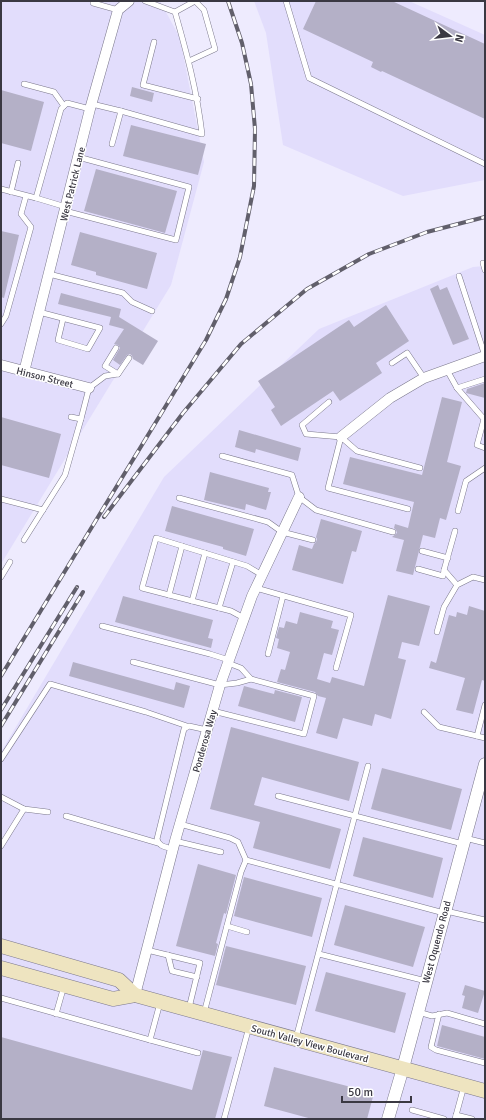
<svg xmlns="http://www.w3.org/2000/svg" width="486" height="1120" font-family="Signika,sans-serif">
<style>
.built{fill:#e2ddfc}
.building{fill:#b4b0c7}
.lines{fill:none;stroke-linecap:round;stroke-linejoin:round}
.service-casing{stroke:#7b788c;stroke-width:6}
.minor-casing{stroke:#7b788c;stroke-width:11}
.tertiary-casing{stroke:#7b788c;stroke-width:13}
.secondary-casing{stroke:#7b788c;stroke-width:15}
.service{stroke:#fff;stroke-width:5}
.minor{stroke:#fff;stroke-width:10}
.tertiary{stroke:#fff;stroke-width:12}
.secondary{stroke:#eee4c0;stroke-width:14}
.rail-casing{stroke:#615f6b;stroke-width:4}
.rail{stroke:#fff;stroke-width:2.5;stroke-dasharray:8;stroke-linecap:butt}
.labels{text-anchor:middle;stroke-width:3;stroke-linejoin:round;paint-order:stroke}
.street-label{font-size:10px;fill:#3a3842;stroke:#fff}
</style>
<rect width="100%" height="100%" fill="#eeebfe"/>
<g class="built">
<polygon points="1,1 160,1 180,38 204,162 171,285 1,564"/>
<polygon points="254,1 409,1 485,35 485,180 403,196 283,145 266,33"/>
<polygon points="485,266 485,1119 1,1119 1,752 164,477 319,329 473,267"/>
</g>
<g class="building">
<polygon points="316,1 392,1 485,44 485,119 382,71 381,72 371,67 373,62 303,29"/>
<polygon points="132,87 154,93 152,102 130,96"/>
<polygon points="1,90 44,102 31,151 1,143"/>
<polygon points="131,125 206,144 198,175 123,156"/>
<polygon points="96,169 177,191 165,233 84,211"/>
<polygon points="1,231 19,235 4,298 1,297"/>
<polygon points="80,232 157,253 147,289 96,275 96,272 71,265"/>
<polygon points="438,285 440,290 447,287 469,339 453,345 430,289"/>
<polygon points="61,293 121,309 119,317 158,341 143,365 133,359 132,356 130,354 127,355 120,365 113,360 120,348 118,345 114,344 124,329 109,325 111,317 58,304"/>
<polygon points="386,305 409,341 376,363 382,373 340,401 333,391 281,426 271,410 275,407 258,381 349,320 354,327"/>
<polygon points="485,383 485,398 466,393 467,389"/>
<polygon points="442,397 462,402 447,462 461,466 446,520 440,518 435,538 423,535 413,575 396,571 404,540 392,537 397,533 396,530 394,528 395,524 408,528 414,502 343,484 350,457 422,475"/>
<polygon points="1,417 61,434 49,478 1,465"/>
<polygon points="239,430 301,448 298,461 256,449 255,453 235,447"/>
<polygon points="210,472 269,488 268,492 271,492 266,510 246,504 245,510 204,500"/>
<polygon points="172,506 254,529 246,556 223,549 223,547 165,531"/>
<polygon points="321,519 362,531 356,552 352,551 343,584 292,570 299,545 312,549 314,544 316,542 317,539 316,537"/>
<polygon points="388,595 430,606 419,646 402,642 398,658 406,660 391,719 375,714 372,726 343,718 337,739 316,733 326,698 318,696 315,692 277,682 281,669 285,670 290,652 277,648 279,639 276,638 279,627 284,628 286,621 297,624 300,612 333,621 331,628 339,630 332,655 324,653 317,679 330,683 332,677 364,686"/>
<polygon points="123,596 213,620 208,638 213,639 211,648 115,622"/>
<polygon points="469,606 485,611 485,681 482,680 473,714 456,710 465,678 429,668 431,661 436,663 449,615 456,617 457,612 467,615"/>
<polygon points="73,662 174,690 176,682 190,686 184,708 69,676"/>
<polygon points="244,686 274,694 275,690 302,697 295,722 238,706"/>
<polygon points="231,727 359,762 349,801 262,777 254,805 341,829 330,869 253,848 260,822 210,809"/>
<polygon points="382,768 462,789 451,830 371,809"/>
<polygon points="363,837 443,858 433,898 353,876"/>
<polygon points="198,864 236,875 226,914 224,913 216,943 218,944 215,956 176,946"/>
<polygon points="244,877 322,898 312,937 234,916"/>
<polygon points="345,905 425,927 413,967 334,945"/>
<polygon points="226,946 306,966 296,1005 216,985"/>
<polygon points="326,972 406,993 395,1033 315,1011"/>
<polygon points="465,985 485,991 478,1013 462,1008 465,996 462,995"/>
<polygon points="442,1025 485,1037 485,1059 437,1046"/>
<polygon points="1,1037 192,1090 203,1050 232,1057 215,1119 1,1119"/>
<polygon points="274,1067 374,1093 367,1119 312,1119 264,1106"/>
</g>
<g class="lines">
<defs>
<g id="service">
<polyline points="286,1 309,78 485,164"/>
<polyline points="93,3 118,10"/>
<polyline points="175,12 195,1 204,10 215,49 189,61"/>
<polyline points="154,42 143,85 198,99"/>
<polyline points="24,84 54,92 64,106"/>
<polyline points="92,104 121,111 112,144"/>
<path d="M121,111L202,134C197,91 187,54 175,12L145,1"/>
<polyline points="1,189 36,198"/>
<polyline points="11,192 18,163"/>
<polyline points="66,207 36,198 61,109 67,103 90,109"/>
<polyline points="65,211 176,240 189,187 78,157"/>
<polyline points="483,263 485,270"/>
<polyline points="49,274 123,293 132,302 152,311"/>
<polyline points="459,276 485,356"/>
<polyline points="39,312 100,328 88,349 58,340 63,319"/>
<polyline points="1,324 6,316 31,227 21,214 26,196"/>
<polyline points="116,348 105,366 118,374"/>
<polyline points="392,363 407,353 424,378"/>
<polyline points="447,370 457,388 485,379"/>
<polyline points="457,388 484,419 477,445 485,448"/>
<polyline points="329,402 302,425 306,434 341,437 357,451 420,468"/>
<polyline points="71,417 81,419 89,388 105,376 118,374 129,358"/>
<polyline points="341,437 328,488 408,509"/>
<polyline points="222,456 292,475 299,497 316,510 393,532"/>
<polyline points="179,498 268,522 282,532 313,540"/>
<polyline points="1,499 43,510"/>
<polyline points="458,511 466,481 485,468"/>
<polyline points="455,531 444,570 457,585"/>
<polyline points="24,540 65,475 81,419"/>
<polyline points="422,551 448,558"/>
<polyline points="418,569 443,576 444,570"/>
<polyline points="1,577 10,562"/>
<polyline points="256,588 351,615 336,668"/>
<polyline points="169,595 182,546"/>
<polyline points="192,601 205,553"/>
<polyline points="219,608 233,562"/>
<polyline points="244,618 231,611 142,588 156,538 247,566 262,575"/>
<polyline points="102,626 210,654 229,660"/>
<polyline points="437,632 444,607 457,585 473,577 485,580"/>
<polyline points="268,654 283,596"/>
<polyline points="133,662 220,685 237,683 251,679"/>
<polyline points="485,705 477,736 485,738"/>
<polyline points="213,711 304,734 314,696 251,679 241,668 228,663"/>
<polyline points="424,712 439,727 477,736"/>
<polyline points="1,759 50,684 146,712 187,726"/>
<polyline points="278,796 463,844"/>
<polyline points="1,797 24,809 48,812"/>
<polyline points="66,816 158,843"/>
<polyline points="180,824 230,838 238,842 246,860 444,913"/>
<polyline points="465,838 485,843"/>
<polyline points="175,841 221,852"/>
<polyline points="1,846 24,809"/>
<path d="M173,849C166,847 159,847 157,839L184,729L189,726L207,730"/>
<polyline points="446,911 485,920"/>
<polyline points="227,926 247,932"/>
<polyline points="147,950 200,963 189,1008"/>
<polyline points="319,954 426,981"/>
<polyline points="168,955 172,971 197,977"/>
<polyline points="1,998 150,1040 160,1003"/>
<polyline points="418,1012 432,1016 447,1013 485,1024"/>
<polyline points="204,1013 241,872 246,860"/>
<polyline points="56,1014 64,986"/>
<polyline points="439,1014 431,1047 436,1050 485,1063"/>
<polyline points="296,1038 368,766"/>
<polyline points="150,1040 198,1053"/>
<polyline points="412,1110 444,1119"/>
<polyline points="456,1115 472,1119"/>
<polyline points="224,1119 249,1027"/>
<polyline points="455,1119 464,1086"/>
</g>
<g id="minor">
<polyline points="1,365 89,388"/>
<polyline points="24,372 90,109 118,10 129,1"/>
<polyline points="341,437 390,398 424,378 485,356"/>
<polyline points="135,995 175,841 220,685 252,596 299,497"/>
</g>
<polyline id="tertiary" points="388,1119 403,1068 485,764"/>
<g id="secondary">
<polyline points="1,946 119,980 135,995"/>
<polyline points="1,968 113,999 135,995 485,1091"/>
</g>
</defs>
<use href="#service" class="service-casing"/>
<use href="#minor" class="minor-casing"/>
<use href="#tertiary" class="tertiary-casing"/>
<use href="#secondary" class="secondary-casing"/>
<use href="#service" class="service"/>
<use href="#minor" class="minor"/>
<use href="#tertiary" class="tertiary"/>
<use href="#secondary" class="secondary"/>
<defs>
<g id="rail">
<polyline points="104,517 183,413 241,344 307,289 369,254 427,232 485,217"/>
<polyline points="1,676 206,340 226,299 240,257 254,186 255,129 251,84 242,43 228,1"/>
<polyline points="1,710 77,587"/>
<polyline points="1,726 83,592"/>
</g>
</defs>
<use href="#rail" class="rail-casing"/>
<use href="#rail" class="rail"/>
</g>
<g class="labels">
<g class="street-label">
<text transform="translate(72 184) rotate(-76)" y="4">West Patrick Lane</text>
<text transform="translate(45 377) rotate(14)" y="4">Hinson Street</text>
<text transform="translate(204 741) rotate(-74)" y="4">Ponderosa Way</text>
<text transform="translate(436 942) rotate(-75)" y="4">West Oquendo Road</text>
<text transform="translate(310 1043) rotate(15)" y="4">South Valley View Boulevard</text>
</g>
</g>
<rect width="486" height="1120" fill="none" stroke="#3a3842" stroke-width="4"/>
<g transform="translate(450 36) rotate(105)" stroke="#ffffff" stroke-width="3" paint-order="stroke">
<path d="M0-3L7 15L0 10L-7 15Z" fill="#3a3842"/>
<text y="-6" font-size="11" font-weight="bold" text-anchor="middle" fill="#3a3842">N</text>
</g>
<path d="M342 1096v6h69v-6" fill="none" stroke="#3a3842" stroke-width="2"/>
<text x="348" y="1096" font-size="12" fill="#3a3842" stroke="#ffffff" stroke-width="3" paint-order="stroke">50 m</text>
</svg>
